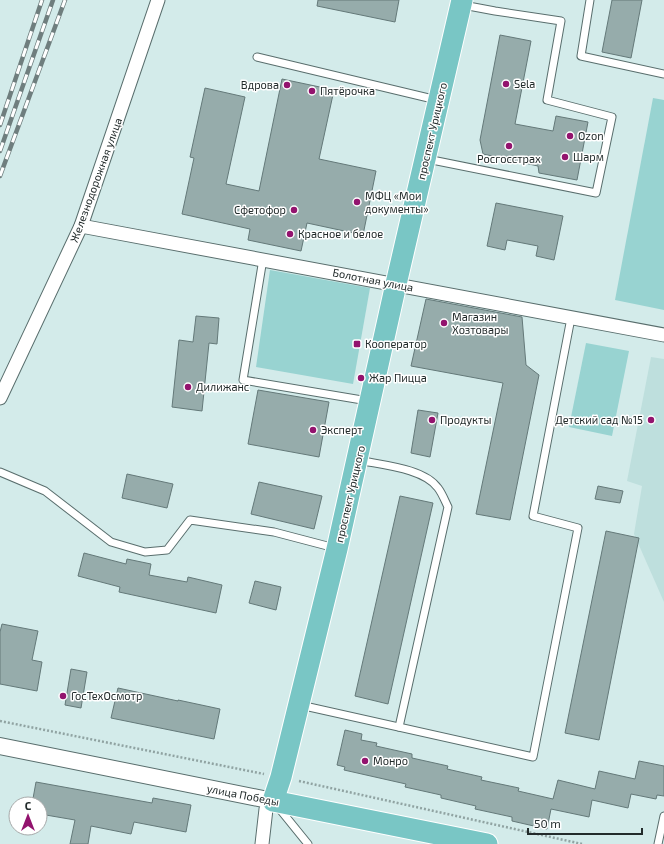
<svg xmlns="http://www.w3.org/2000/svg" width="664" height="844" font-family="'Exo 2',sans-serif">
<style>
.built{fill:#bedfdd}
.green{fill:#98d3d1}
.building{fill:#96acab;stroke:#647979}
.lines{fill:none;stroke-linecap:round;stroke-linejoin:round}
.service-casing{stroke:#596e6d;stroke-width:9}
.minor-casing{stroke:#596e6d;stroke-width:15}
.tertiary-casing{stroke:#596e6d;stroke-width:18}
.primary-casing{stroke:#fff;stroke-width:23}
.path{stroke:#90a3a2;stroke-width:2.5;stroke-dasharray:2 2;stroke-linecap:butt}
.service{stroke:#fff;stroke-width:7}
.minor{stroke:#fff;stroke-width:13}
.tertiary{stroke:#fff;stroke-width:16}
.primary{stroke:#79c6c5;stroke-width:21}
.rail-casing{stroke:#6f7e7e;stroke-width:4.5}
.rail{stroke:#fff;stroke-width:3;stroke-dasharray:9;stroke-linecap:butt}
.poi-dot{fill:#93136e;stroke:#fff;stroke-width:1.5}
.labels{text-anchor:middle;stroke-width:3;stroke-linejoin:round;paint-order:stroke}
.poi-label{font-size:11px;fill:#222b2b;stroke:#fff;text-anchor:start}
.street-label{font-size:11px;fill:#222b2b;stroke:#fff}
</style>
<rect width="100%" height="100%" fill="#d3ebea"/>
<polygon class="built" points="651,357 664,359 664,602 634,534 642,486 627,481"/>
<g class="green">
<polygon points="653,98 664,100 664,310 615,300"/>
<polygon points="270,270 370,288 353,384 256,367"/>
<polygon points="586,343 629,351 612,436 569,427"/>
</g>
<g class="building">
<polygon points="318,0 399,0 395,22 317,6"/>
<polygon points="612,0 642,0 631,58 602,52"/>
<polygon points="500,35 531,41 515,124 553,131 556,116 588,122 577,180 539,173 538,166 483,154 480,140"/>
<polygon points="282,79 334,90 319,159 376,171 363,235 307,223 301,251 248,240 250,229 182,214 194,158 190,157 205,88 245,97 226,184 259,191"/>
<polygon points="496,203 563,216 554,260 536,256 538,246 507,240 505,250 487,246"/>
<polygon points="426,299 522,317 526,365 539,375 510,520 476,514 503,383 411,366"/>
<polygon points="196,316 219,318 217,344 209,343 202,411 172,407 179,340 193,342"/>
<polygon points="258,390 329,402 319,457 248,444"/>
<polygon points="418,410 438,413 430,457 411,453"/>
<polygon points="127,474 173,484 167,508 122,498"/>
<polygon points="259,482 322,496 314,529 251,514"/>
<polygon points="598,486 623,491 620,503 595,499"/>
<polygon points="400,496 433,503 388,704 355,696"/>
<polygon points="606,531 639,538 599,740 565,733"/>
<polygon points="84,553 126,564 127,559 151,564 149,575 187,582 188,577 222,585 216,613 119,592 120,587 78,576"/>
<polygon points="255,581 281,587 276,610 249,603"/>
<polygon points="2,624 38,631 32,660 42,662 37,691 0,684 0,632"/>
<polygon points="71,669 87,672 81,708 65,705"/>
<polygon points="118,688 178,701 178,700 220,709 214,739 111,718"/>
<polygon points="345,730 362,734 361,740 377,743 376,746 412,754 412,758 448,766 447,769 482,777 481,780 519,788 518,791 553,799 558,780 595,789 599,771 635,779 639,761 664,766 664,796 657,795 656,799 631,794 628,808 592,800 589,817 551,809 547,829 512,821 512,817 475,809 476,806 441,798 441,795 405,787 406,784 344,770 345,767 337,765"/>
<polygon points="36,782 152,803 153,798 191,805 186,832 134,822 131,834 91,826 88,844 70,844 75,820 40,814 40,804 32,804"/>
</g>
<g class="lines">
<defs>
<g id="service">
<polyline points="590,0 581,56 664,74"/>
<polyline points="257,57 437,100"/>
<polyline points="427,159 596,193 612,117 547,100 561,21 495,11 463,5"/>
<polyline points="263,259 243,380 368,401"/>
<path d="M358,460C381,465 424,468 438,488C442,493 445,501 448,507L399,727"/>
<polyline points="0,472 45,491 111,542 145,552 167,550 190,520 274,532 335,548"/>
<polyline points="300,705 533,757 578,528 533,516 571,318"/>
<polyline points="278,807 308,844"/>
<polyline points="658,844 664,816"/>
</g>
<g id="minor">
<polyline points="81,226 664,335"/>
<polyline points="0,398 81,226 158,0"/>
<polyline points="262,844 266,809 273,801"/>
</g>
<polyline id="tertiary" points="0,746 273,801"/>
<polyline id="primary" points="462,0 396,284 337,549 281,777 273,801 487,844"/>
</defs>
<use href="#service" class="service-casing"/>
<use href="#minor" class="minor-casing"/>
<use href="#tertiary" class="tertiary-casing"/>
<use href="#primary" class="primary-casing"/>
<g class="path">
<polyline points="0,721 264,774"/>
<polyline points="299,781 582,844"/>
</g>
<use href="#service" class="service"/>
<use href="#minor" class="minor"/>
<use href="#tertiary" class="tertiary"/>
<use href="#primary" class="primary"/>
<defs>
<g id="rail">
<polyline points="0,125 42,0"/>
<polyline points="0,151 53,0"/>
<polyline points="0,176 65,0"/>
</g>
</defs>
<use href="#rail" class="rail-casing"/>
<use href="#rail" class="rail"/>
</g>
<g class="poi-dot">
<circle cx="506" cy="84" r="4"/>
<circle cx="287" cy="85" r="4"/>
<circle cx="312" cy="91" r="4"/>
<circle cx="570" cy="136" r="4"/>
<circle cx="509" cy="146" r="4"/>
<circle cx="565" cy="157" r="4"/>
<circle cx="357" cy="202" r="4"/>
<circle cx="294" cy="210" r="4"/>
<circle cx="290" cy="234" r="4"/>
<circle cx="444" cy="323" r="4"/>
<rect x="353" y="340" width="8" height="8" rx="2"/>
<circle cx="361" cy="378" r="4"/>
<circle cx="188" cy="387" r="4"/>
<circle cx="432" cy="420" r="4"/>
<circle cx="651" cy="420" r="4"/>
<circle cx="313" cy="430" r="4"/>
<circle cx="63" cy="696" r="4"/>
<circle cx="365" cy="761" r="4"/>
</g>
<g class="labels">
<g class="poi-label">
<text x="514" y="88">Sela</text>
<text x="279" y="89" text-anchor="end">Вдрова</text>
<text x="320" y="95">Пятёрочка</text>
<text x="578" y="140">Ozon</text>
<text x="573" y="161">Шарм</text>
<text x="509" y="163" text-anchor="middle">Росгосстрах</text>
<text x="365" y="200">МФЦ «Мои<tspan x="365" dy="13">документы»</tspan></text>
<text x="286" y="214" text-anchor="end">Сфетофор</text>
<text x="298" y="238">Красное и белое</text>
<text x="452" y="321">Магазин<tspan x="452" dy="13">Хозтовары</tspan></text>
<text x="365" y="348">Кооператор</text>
<text x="369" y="382">Жар Пицца</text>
<text x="196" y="391">Дилижанс</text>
<text x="440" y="424">Продукты</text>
<text x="643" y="424" text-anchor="end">Детский сад №15</text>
<text x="321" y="434">Эксперт</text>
<text x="71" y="700">ГосТехОсмотр</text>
<text x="373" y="765">Монро</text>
</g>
<g class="street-label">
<text transform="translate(432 131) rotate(-77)" y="4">проспект Урицкого</text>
<text transform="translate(96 180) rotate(-70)" y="4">Железнодорожная улица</text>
<text transform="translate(373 280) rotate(11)" y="4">Болотная улица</text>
<text transform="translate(350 494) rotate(-77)" y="4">проспект Урицкого</text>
<text transform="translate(243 795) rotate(11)" y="4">улица Победы</text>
</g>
</g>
<g transform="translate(28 816)"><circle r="19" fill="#ffffff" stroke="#a7aaaa"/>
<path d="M0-3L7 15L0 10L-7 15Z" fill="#93136e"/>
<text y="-6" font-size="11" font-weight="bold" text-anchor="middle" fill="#222b2b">С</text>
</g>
<path d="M528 828v6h114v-6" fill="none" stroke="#222b2b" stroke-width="2"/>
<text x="534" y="828" font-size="12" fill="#222b2b" stroke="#ffffff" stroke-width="3" paint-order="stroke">50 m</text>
</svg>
